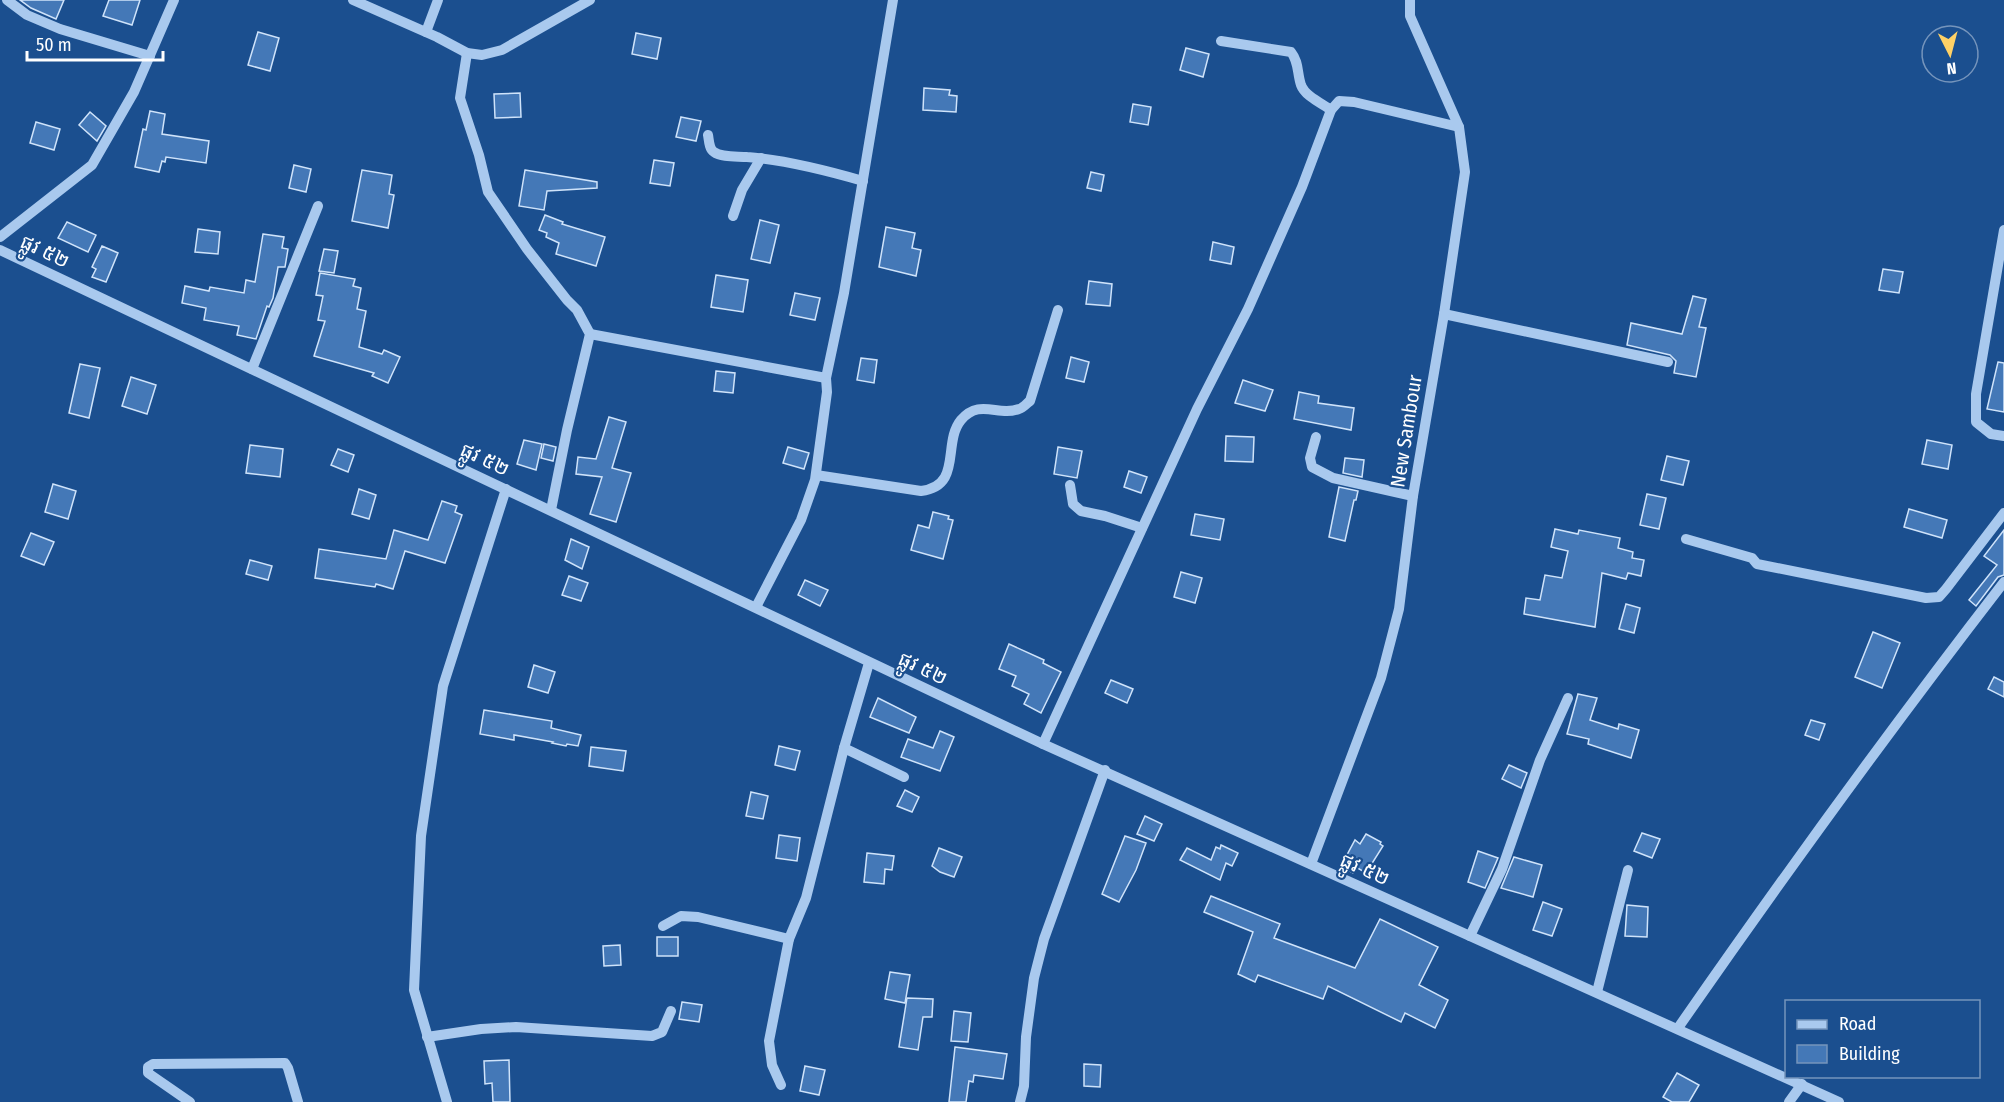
<svg xmlns="http://www.w3.org/2000/svg" width="2004" height="1102" font-family="'Fira Sans Condensed','Noto Sans Khmer',sans-serif">
<style>
.building{fill:#4478b7;stroke:#cfe3fa;stroke-width:1.5}
.lines{fill:none;stroke-linecap:round;stroke-linejoin:round}
.minor{stroke:#a9c9ee;stroke-width:10}
.labels{text-anchor:middle;stroke-width:4.5;stroke-linejoin:round;paint-order:stroke}
.street-label{font-size:20px;fill:#fff;stroke:#1b4f8f}
</style>
<rect width="100%" height="100%" fill="#1b4f8f"/>
<g class="building">
<polygon points="20,0 64,0 56,19 31,8"/>
<polygon points="109,0 140,0 132,25 103,16"/>
<polygon points="258,32 279,38 270,71 248,65"/>
<polygon points="636,33 661,38 657,59 632,54"/>
<polygon points="1186,48 1209,54 1203,77 1180,70"/>
<polygon points="924,88 950,90 949,95 957,96 956,112 923,110"/>
<polygon points="520,93 521,117 495,118 494,94"/>
<polygon points="1133,104 1151,107 1148,125 1130,122"/>
<polygon points="150,111 165,114 162,134 209,141 206,163 166,157 165,162 162,161 159,172 135,167 143,129 146,130"/>
<polygon points="90,112 106,126 97,141 79,125"/>
<polygon points="681,117 701,121 696,141 676,137"/>
<polygon points="36,122 60,129 54,150 30,143"/>
<polygon points="654,160 674,163 670,186 650,183"/>
<polygon points="294,165 311,169 306,192 289,188"/>
<polygon points="362,170 392,175 389,194 394,195 388,228 352,221"/>
<polygon points="525,170 597,182 597,188 547,191 544,210 519,206"/>
<polygon points="1091,172 1104,175 1101,191 1087,188"/>
<polygon points="545,215 563,222 562,224 605,237 596,266 556,254 559,243 546,237 547,233 539,230"/>
<polygon points="760,220 779,225 770,263 751,259"/>
<polygon points="67,222 96,235 88,252 58,238"/>
<polygon points="886,227 915,233 912,248 921,250 916,276 879,267"/>
<polygon points="198,229 220,232 218,254 195,252"/>
<polygon points="263,234 284,237 282,248 288,249 285,267 278,267 273,298 269,307 267,306 256,339 237,335 239,326 204,320 206,308 182,303 185,286 209,291 210,287 244,293 246,280 255,282"/>
<polygon points="1213,242 1234,247 1231,264 1210,260"/>
<polygon points="102,246 118,253 106,282 92,277 96,269 92,267"/>
<polygon points="324,249 338,251 334,273 319,271"/>
<polygon points="1883,269 1903,272 1899,293 1879,290"/>
<polygon points="320,273 355,279 353,286 361,288 357,309 366,311 359,347 382,354 384,350 400,357 388,383 372,376 374,373 314,356 325,321 318,320 323,296 316,295"/>
<polygon points="716,275 748,280 743,312 711,307"/>
<polygon points="1089,281 1112,284 1110,306 1086,304"/>
<polygon points="795,293 820,298 815,320 790,315"/>
<polygon points="1693,296 1706,299 1699,327 1706,328 1696,377 1674,373 1676,361 1670,355 1627,345 1631,323 1682,334"/>
<polygon points="1071,357 1089,362 1084,382 1066,378"/>
<polygon points="861,358 877,360 874,383 857,380"/>
<polygon points="1998,362 2004,363 2004,412 1987,409"/>
<polygon points="80,364 100,368 89,418 69,413"/>
<polygon points="716,371 735,373 733,393 714,391"/>
<polygon points="131,377 156,385 147,414 122,406"/>
<polygon points="1243,380 1273,390 1265,411 1235,403"/>
<polygon points="1299,392 1319,396 1318,403 1354,408 1351,430 1294,419"/>
<polygon points="609,417 626,422 612,468 631,473 616,522 590,514 602,477 576,474 578,457 596,459"/>
<polygon points="1226,436 1254,437 1253,462 1225,461"/>
<polygon points="524,440 542,444 536,470 517,464"/>
<polygon points="1927,440 1952,445 1948,469 1922,464"/>
<polygon points="544,444 556,447 553,461 541,458"/>
<polygon points="250,445 283,449 280,477 246,473"/>
<polygon points="788,447 809,453 804,469 783,463"/>
<polygon points="1058,447 1082,451 1077,478 1054,474"/>
<polygon points="338,449 354,455 348,472 331,465"/>
<polygon points="1667,456 1689,461 1683,485 1661,480"/>
<polygon points="1345,458 1364,460 1362,477 1343,473"/>
<polygon points="1129,471 1147,477 1141,493 1124,487"/>
<polygon points="53,484 76,491 68,519 45,512"/>
<polygon points="1339,487 1358,491 1356,500 1354,500 1345,541 1329,537"/>
<polygon points="359,489 376,495 369,519 352,514"/>
<polygon points="1647,494 1666,498 1659,529 1640,525"/>
<polygon points="442,501 457,506 455,512 462,515 445,563 405,551 393,589 376,584 375,587 315,578 319,549 386,559 394,530 428,540"/>
<polygon points="1909,509 1947,520 1942,538 1904,527"/>
<polygon points="933,512 949,516 948,519 953,520 943,559 911,550 918,525 929,528"/>
<polygon points="1195,514 1224,519 1220,540 1191,535"/>
<polygon points="1555,529 1578,534 1579,530 1620,538 1618,548 1633,552 1632,558 1644,560 1641,576 1628,573 1626,579 1602,573 1595,627 1524,614 1526,598 1540,600 1545,575 1562,578 1568,551 1551,547"/>
<polygon points="2004,530 2004,575 1998,577 1976,606 1969,600 1997,565 1984,556"/>
<polygon points="31,533 54,542 44,565 21,556"/>
<polygon points="571,539 589,547 582,569 565,560"/>
<polygon points="250,560 272,566 268,580 246,574"/>
<polygon points="1181,572 1202,578 1195,603 1174,597"/>
<polygon points="569,576 588,583 581,601 562,595"/>
<polygon points="805,580 828,590 820,606 798,595"/>
<polygon points="1626,604 1640,608 1634,633 1619,629"/>
<polygon points="1873,632 1900,643 1882,688 1855,677"/>
<polygon points="1009,644 1044,660 1043,663 1061,672 1041,713 1024,704 1029,694 1012,686 1016,676 999,669"/>
<polygon points="534,665 555,672 548,693 528,687"/>
<polygon points="1994,677 2004,682 2004,697 1988,689"/>
<polygon points="1111,680 1133,689 1127,703 1105,693"/>
<polygon points="1578,694 1597,698 1590,720 1618,729 1619,724 1639,730 1631,758 1588,744 1589,739 1567,734"/>
<polygon points="878,698 916,717 909,733 870,717"/>
<polygon points="484,710 552,721 551,728 581,735 578,746 567,744 566,746 552,743 553,742 514,735 514,740 480,734"/>
<polygon points="1811,720 1825,724 1819,740 1805,735"/>
<polygon points="940,731 954,737 940,771 901,757 908,739 933,748"/>
<polygon points="779,746 800,751 795,770 775,765"/>
<polygon points="591,747 626,751 623,771 589,766"/>
<polygon points="1509,765 1527,773 1521,788 1502,779"/>
<polygon points="905,790 919,797 912,812 897,806"/>
<polygon points="751,792 768,796 763,819 746,816"/>
<polygon points="1145,816 1162,824 1154,841 1137,834"/>
<polygon points="1642,833 1660,839 1652,858 1634,851"/>
<polygon points="1366,834 1381,842 1380,844 1383,846 1366,873 1356,867 1353,873 1341,866 1355,840 1360,844"/>
<polygon points="779,835 800,838 797,861 776,858"/>
<polygon points="1125,836 1146,843 1136,870 1119,902 1102,894"/>
<polygon points="1221,845 1238,853 1232,866 1226,863 1220,880 1180,860 1187,848 1211,860 1216,847 1220,849"/>
<polygon points="939,848 962,857 954,877 940,872 932,866"/>
<polygon points="1478,851 1498,858 1485,888 1468,882"/>
<polygon points="867,853 894,856 892,870 885,869 884,884 864,882"/>
<polygon points="1514,857 1542,865 1533,897 1501,888"/>
<polygon points="1211,896 1280,924 1274,938 1355,968 1380,919 1438,947 1419,985 1448,1000 1435,1028 1405,1013 1401,1022 1328,986 1323,999 1258,975 1255,982 1238,974 1253,932 1204,912"/>
<polygon points="1543,902 1562,909 1552,936 1533,930"/>
<polygon points="1627,905 1648,907 1647,937 1625,936"/>
<rect x="657" y="937" width="21" height="19"/>
<polygon points="620,945 621,965 604,966 603,946"/>
<polygon points="890,972 910,975 905,1003 885,999"/>
<polygon points="907,998 933,999 932,1017 923,1017 918,1050 899,1047"/>
<polygon points="682,1002 702,1005 699,1022 679,1019"/>
<polygon points="954,1011 971,1013 968,1042 951,1041"/>
<polygon points="955,1047 1007,1054 1003,1079 974,1075 973,1082 969,1081 966,1102 949,1102"/>
<polygon points="509,1060 510,1102 493,1102 492,1083 485,1084 484,1061"/>
<polygon points="1084,1064 1101,1065 1100,1087 1084,1086"/>
<polygon points="805,1066 825,1070 819,1095 800,1091"/>
<polygon points="1677,1073 1699,1085 1689,1102 1672,1102 1663,1097"/>
</g>
<g class="lines">
<g class="minor">
<polyline points="7,0 27,15 60,29 150,56"/>
<polyline points="353,0 437,37 467,53 482,55 502,50 590,0"/>
<polyline points="426,32 438,0"/>
<path d="M1221,41L1291,52C1299,62 1297,73 1301,85C1305,96 1321,103 1331,110"/>
<polyline points="467,53 460,98 479,155 488,192 527,249 567,300 577,310 590,334 567,430 551,510"/>
<path d="M708,135C709,140 709,149 714,152C722,158 738,156 747,157C786,160 825,170 863,181"/>
<polyline points="733,216 742,190 761,158"/>
<polyline points="2004,230 1976,394 1976,422 1991,434 2004,436"/>
<polyline points="0,237 92,165 134,92 174,0"/>
<polyline points="0,250 1043,744 1839,1102"/>
<polyline points="1444,314 1668,362"/>
<polyline points="590,334 826,378"/>
<polyline points="252,369 318,206"/>
<polyline points="1316,437 1310,458 1312,467 1333,478 1413,496"/>
<path d="M816,475L921,491C963,486 942,443 961,420C980,398 998,417 1019,409C1023,408 1027,403 1030,401L1058,310"/>
<polyline points="1070,485 1073,504 1081,511 1105,516 1142,528"/>
<polyline points="1686,539 1752,558 1757,564 1926,598 1939,597 1946,589 2004,513"/>
<polyline points="756,607 801,520 815,480 827,392 826,378 844,293 893,0"/>
<polyline points="1043,744 1197,409 1248,309 1302,187 1331,110 1339,101 1354,102 1459,127"/>
<polyline points="844,748 904,777"/>
<polyline points="1311,864 1381,678 1399,609 1413,496 1444,314 1465,172 1459,127 1410,16 1410,0"/>
<polyline points="663,926 681,916 698,917 789,939"/>
<polyline points="1470,936 1502,869 1540,760 1568,698"/>
<polyline points="1597,992 1628,870"/>
<path d="M1678,1028C1783,877 1891,728 2004,582"/>
<polyline points="427,1037 481,1029 516,1027 652,1036 662,1032 671,1011"/>
<polyline points="781,1085 772,1065 769,1041 789,939 806,898 844,748 869,663"/>
<polyline points="190,1102 148,1073 148,1067 153,1064 285,1063 288,1068 298,1102"/>
<polyline points="447,1102 414,990 421,836 443,686 506,489"/>
<polyline points="1020,1102 1024,1086 1026,1037 1034,978 1044,939 1105,770"/>
<polyline points="1789,1102 1802,1084"/>
</g>
</g>
<g class="labels">
<g class="street-label">
<text transform="translate(45 251) rotate(25)" y="7">ផ្លូវ ៥២</text>
<text transform="translate(1406 431) rotate(-81)" y="7">New Sambour</text>
<text transform="translate(485 459) rotate(25)" y="7">ផ្លូវ ៥២</text>
<text transform="translate(923 668) rotate(25)" y="7">ផ្លូវ ៥២</text>
<text transform="translate(1365 869) rotate(24)" y="7">ផ្លូវ ៥២</text>
</g>
</g>
<rect x="1785" y="1000" width="195" height="78" fill="#1b4f8f" stroke="#7695bc" stroke-width="1.5"/>
<rect x="1797" y="1020" width="30" height="9" fill="#a9c9ee" stroke="#7695bc" stroke-width="1.5"/>
<text x="1839" y="1030" font-size="18" fill="#ffffff">Road</text>
<rect x="1797" y="1045" width="30" height="18" fill="#4478b7" stroke="#7695bc" stroke-width="1.5"/>
<text x="1839" y="1060" font-size="18" fill="#ffffff">Building</text>
<g transform="translate(1950 54) rotate(174)"><circle r="28" fill="#1b4f8f" stroke="#7695bc" stroke-width="1.5"/>
<path d="M0-4.5L10 22L0 15L-10 22Z" fill="#ffd166"/>
<text y="-9" font-size="16" font-weight="bold" text-anchor="middle" fill="#ffffff">N</text>
</g>
<path d="M27 51v9h136v-9" fill="none" stroke="#ffffff" stroke-width="3"/>
<text x="36" y="51" font-size="18" fill="#ffffff" stroke="#1b4f8f" stroke-width="4.5" paint-order="stroke">50 m</text>
</svg>
